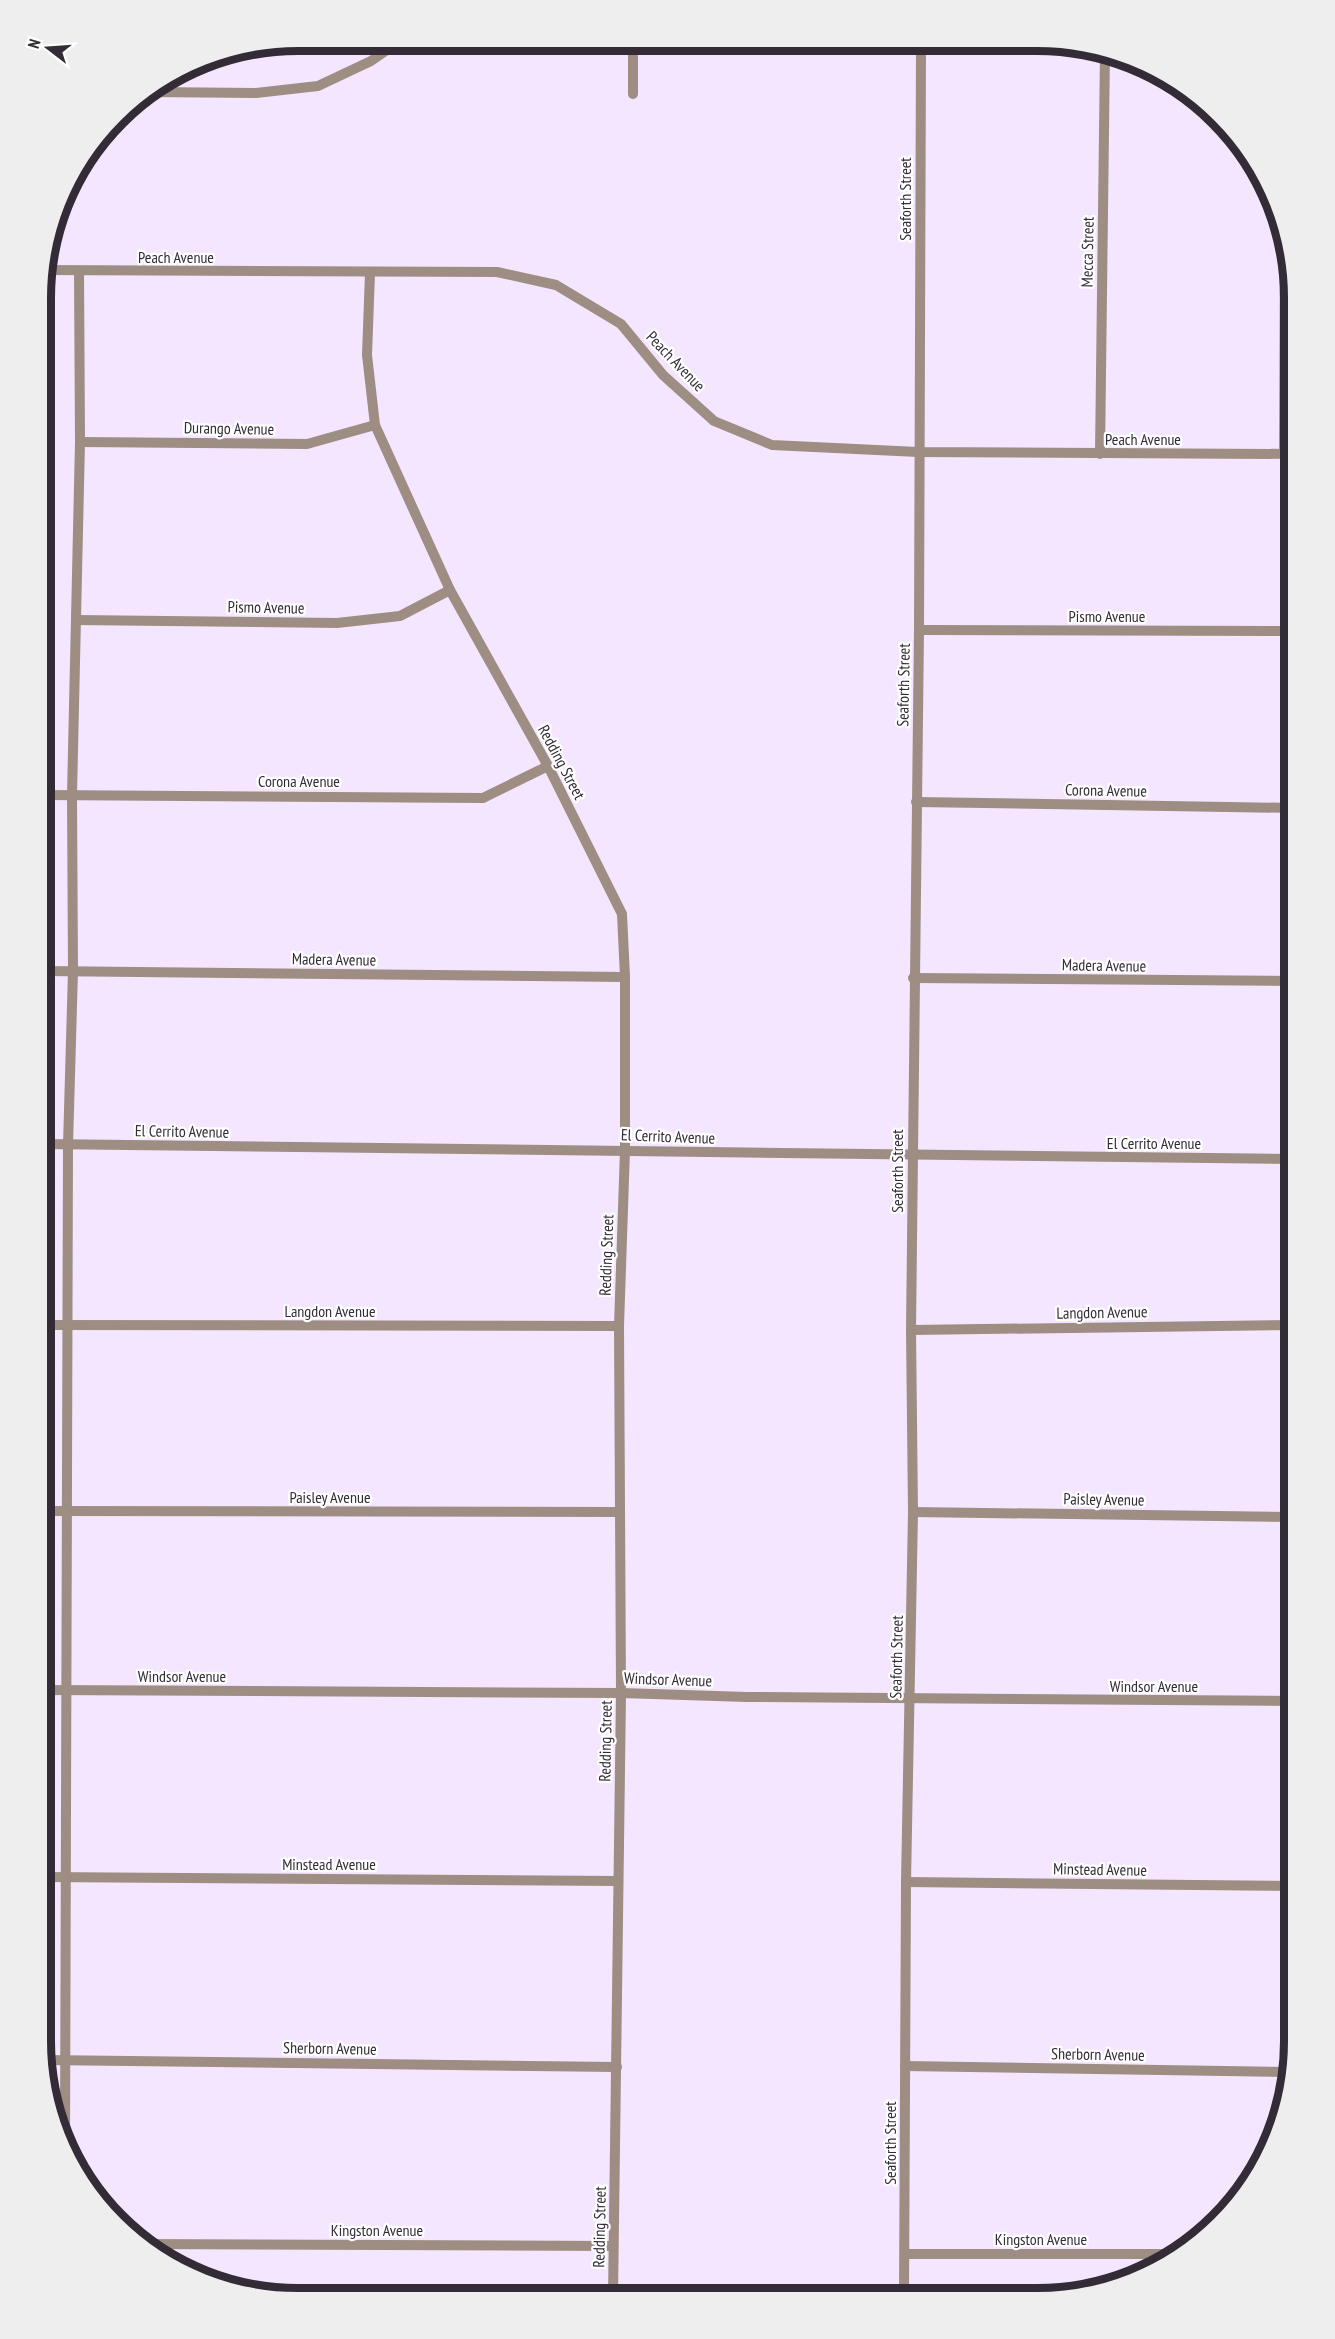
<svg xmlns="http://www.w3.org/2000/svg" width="1335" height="2339" font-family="'PT Sans Narrow',sans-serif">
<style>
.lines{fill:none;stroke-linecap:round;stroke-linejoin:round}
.street{stroke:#9d8d83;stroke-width:10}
.labels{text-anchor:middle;stroke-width:4.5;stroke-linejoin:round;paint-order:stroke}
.street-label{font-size:16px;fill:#332c37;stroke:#fff}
.rim{fill:none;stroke:#332c37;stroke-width:8}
</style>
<rect width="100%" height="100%" fill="#f4e6fe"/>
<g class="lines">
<g class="street">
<polyline points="148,92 256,93 318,86 371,61 400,41"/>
<polyline points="633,94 633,43"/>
<polyline points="43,270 497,272 556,285 621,324 663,375 714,421 772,445 918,452 1294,454"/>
<polyline points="370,273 367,355 375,425 450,590 548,766 622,914 625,977 625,1150 619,1326 621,1693 613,2297"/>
<polyline points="80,442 307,444 375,425"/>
<polyline points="1100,454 1105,51"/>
<polyline points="1284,454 1285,243"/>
<polyline points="76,620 337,623 400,616 450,590"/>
<polyline points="919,630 1294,631"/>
<polyline points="42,795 483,798 548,766"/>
<polyline points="916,802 1294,808"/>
<polyline points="42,971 625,977"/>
<polyline points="913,978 1294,981"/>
<path d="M42,1144C459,1147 877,1156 1294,1159"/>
<polyline points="41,1325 619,1326"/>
<polyline points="911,1330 1294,1325"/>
<polyline points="41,1511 620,1512"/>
<polyline points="913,1512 1294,1517"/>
<polyline points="41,1690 621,1693 747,1697 1294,1701"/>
<polyline points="41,1877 618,1881"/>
<polyline points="906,1882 1294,1886"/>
<polyline points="44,2060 617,2067"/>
<polyline points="905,2066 1291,2072"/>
<polyline points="65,2144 68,1145 73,971 72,795 80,442 79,271"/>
<polyline points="140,2244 613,2246"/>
<polyline points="905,2254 1178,2254"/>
<polyline points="904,2298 906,1882 913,1512 911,1330 919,630 921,44"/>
</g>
</g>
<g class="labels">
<g class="street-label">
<text transform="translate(905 199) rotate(-90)" y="6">Seaforth Street</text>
<text transform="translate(1087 252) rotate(-89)" y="6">Mecca Street</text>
<text x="176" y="263">Peach Avenue</text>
<text transform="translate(676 361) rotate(46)" y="6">Peach Avenue</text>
<text transform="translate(229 428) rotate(1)" y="6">Durango Avenue</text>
<text x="1143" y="445">Peach Avenue</text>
<text transform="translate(266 607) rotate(1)" y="6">Pismo Avenue</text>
<text x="1107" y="622">Pismo Avenue</text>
<text transform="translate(903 685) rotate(-89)" y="6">Seaforth Street</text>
<text transform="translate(562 762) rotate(62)" y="6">Redding Street</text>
<text x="299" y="787">Corona Avenue</text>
<text transform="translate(1106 790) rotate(1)" y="6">Corona Avenue</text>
<text transform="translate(334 959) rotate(1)" y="6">Madera Avenue</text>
<text transform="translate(1104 965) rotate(1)" y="6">Madera Avenue</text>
<text transform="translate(182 1131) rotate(1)" y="6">El Cerrito Avenue</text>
<text transform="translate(668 1136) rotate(2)" y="6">El Cerrito Avenue</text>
<text x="1154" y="1149">El Cerrito Avenue</text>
<text transform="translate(897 1171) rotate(-90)" y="6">Seaforth Street</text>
<text transform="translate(606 1255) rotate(-88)" y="6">Redding Street</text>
<text x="330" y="1317">Langdon Avenue</text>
<text transform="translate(1102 1312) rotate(-1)" y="6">Langdon Avenue</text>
<text x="330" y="1503">Paisley Avenue</text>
<text transform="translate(1104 1499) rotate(1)" y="6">Paisley Avenue</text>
<text transform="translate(896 1657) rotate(-89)" y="6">Seaforth Street</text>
<text x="182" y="1682">Windsor Avenue</text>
<text transform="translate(668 1679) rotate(2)" y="6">Windsor Avenue</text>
<text x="1154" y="1692">Windsor Avenue</text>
<text transform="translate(605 1741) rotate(-89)" y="6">Redding Street</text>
<text x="329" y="1870">Minstead Avenue</text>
<text transform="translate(1100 1869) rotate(1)" y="6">Minstead Avenue</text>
<text transform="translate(330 2048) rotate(1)" y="6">Sherborn Avenue</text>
<text transform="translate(1098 2054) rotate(1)" y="6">Sherborn Avenue</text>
<text transform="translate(890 2143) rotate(-90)" y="6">Seaforth Street</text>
<text transform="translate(599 2227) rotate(-89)" y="6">Redding Street</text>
<text x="377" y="2236">Kingston Avenue</text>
<text x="1041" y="2245">Kingston Avenue</text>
</g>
</g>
<path d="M0 0H1335V2339H0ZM298 51H1037A247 247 0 0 1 1284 298V2041A247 247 0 0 1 1037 2288H298A247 247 0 0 1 51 2041V298A247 247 0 0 1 298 51Z" fill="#efeeef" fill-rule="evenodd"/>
<path class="rim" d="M298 51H1037A247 247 0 0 1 1284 298V2041A247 247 0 0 1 1037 2288H298A247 247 0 0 1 51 2041V298A247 247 0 0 1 298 51Z"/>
<g transform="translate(48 48) rotate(287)" stroke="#ffffff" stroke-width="4.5" paint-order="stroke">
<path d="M0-4.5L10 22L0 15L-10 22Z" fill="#332c37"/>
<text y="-9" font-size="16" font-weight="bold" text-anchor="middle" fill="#332c37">N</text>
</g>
</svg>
